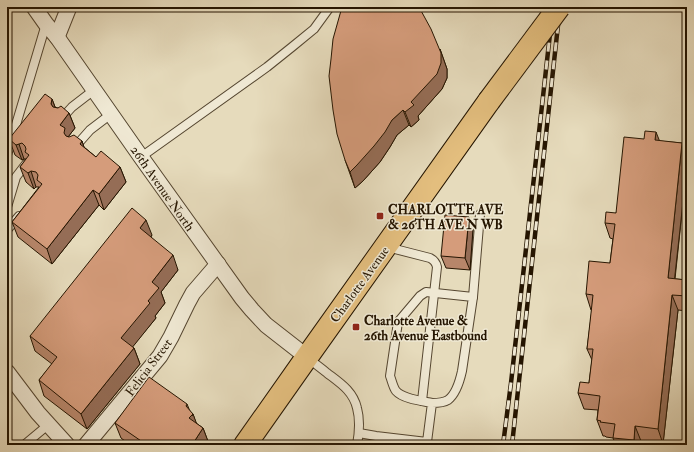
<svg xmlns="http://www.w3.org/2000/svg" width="694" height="452" font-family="'IM FELL Double Pica',serif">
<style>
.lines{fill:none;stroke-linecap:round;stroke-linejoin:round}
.service-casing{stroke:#554630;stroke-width:10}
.minor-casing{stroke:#554630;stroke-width:17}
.primary-casing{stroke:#251501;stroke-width:24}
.service{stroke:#efe8d3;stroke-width:8}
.minor{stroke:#efe8d3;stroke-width:15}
.primary{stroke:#e3be7e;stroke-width:22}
.rail-casing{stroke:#251501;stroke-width:4.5}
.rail{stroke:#efe8d3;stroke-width:3;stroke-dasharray:9;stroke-linecap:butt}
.primary-bridge-casing{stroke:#251501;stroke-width:24;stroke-linecap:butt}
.primary-bridge{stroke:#e3be7e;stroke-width:22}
.wall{fill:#b7866a;stroke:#251501}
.shaded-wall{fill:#956d56;stroke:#251501}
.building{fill:#d59c7b;stroke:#251501}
.poi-dot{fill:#8f2418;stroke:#efe8d3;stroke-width:1.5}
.labels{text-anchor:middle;stroke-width:3;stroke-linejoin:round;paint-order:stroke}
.street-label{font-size:13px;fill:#251501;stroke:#efe8d3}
.poi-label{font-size:13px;font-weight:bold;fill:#251501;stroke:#efe8d3;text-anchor:start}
</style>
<rect width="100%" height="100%" fill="#e6dbbc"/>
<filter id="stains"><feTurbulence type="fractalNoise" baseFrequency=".005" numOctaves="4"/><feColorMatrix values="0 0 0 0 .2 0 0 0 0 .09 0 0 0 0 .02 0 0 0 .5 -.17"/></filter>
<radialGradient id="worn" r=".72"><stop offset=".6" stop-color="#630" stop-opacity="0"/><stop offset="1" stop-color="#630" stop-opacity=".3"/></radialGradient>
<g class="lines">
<defs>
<g id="service">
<polyline points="62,118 72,107 94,90"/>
<polyline points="75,147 90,130 111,114"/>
<polyline points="7,155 46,24"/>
<polyline points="141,157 267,67 292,47 314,29 330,7"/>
<polyline points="7,207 16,177 26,164"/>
<polyline points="7,230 19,216"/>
<path d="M387,247L430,258C434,260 436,262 437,267L422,401"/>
<polyline points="473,297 480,214"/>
<path d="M308,358C314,363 321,368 327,373C340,383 353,391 357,408C360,419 359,434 357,445"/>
<path d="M359,433L376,436L427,442L432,403C437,403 443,403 448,400C456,394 460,380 462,371L473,297L426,292L420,296L398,322L390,376C392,381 393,387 396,391C403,399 422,401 432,403"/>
<polyline points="24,445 48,425"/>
</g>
<g id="minor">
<polyline points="34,7 46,24 57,37 141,157 242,298 252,310 266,325 307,357"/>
<polyline points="57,37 69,7"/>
<polyline points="7,372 38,413 67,445"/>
<polyline points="86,445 160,356 171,337 187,304 193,293 218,264"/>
</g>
<polyline id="primary" points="245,445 307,357 489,101"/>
</defs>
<use href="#service" class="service-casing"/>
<use href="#minor" class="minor-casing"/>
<use href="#primary" class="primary-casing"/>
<use href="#service" class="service"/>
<use href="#minor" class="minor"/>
<use href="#primary" class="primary"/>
<defs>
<g id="rail">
<polyline points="503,445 511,383 553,7"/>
<polyline points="512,445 560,7"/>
</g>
</defs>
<use href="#rail" class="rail-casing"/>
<use href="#rail" class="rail"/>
<defs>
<polyline id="primary-bridge" points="489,101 559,7"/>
</defs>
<use href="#primary-bridge" class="primary-bridge-casing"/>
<use href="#primary-bridge" class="primary-bridge"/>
</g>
<g class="wall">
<polygon points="440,49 447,69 447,78 442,89 418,116 419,120 411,127 409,125 397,135 390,147 380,162 363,181 355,188 345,160"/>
<polygon points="52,99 55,107 69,113 75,128 68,137 82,141 84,147 96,157 120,167 126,182 104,210 99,205 52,264 18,237 12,222 39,187 36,187 34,189 26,182 20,167 26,159 24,159 22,160 15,155 9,139"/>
<polygon points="659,141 682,143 687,157 687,165 675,279 687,280 687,311 678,310 663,444 641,441 640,445 616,445 613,438 606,437 605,436 603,436 597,420 598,410 584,409 578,393 589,383 592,360 587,349 592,310 591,310 586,294 610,263 613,239 610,238 605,223 616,213"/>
<polygon points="473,229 470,270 446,268 441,256"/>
<polygon points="152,235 151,237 178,270 161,292 165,303 155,316 156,318 132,347 134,348 140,364 87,429 44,396 39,380 52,364 35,351 30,336"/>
<polygon points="190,411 193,414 196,423 203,428 209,444 208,445 130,445 121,438 115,423"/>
</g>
<g class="shaded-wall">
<polygon points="440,49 447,69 447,78 442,89 418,116 419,120 411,127 405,112"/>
<polygon points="52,99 58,115 51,104"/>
<polygon points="403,110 409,125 397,135 390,147 380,162 363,181 355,188 350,172 392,120"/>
<polygon points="69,113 75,128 68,137 70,148 60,125"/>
<polygon points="656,132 662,147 655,140"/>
<polygon points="82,141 87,157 80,144"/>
<polygon points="682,143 687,157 687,165 673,293 668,278"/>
<polygon points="19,144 24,159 22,160 16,145"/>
<polygon points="120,167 126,182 104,210 99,194"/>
<polygon points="31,171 36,187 34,189 28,173"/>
<polygon points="93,190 99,205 52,264 47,249"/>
<polygon points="469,217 473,229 470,270 465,258"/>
<polygon points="146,220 152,235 145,243 140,228"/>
<polygon points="173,255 178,270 161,292 165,303 155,316 156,318 127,354 121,338 148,301 152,282"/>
<polygon points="672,295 678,310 663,444 658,429"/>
<polygon points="134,348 140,364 87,429 81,414"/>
<polygon points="187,404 192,416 193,414 199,430 189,418 186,406"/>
<polygon points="635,426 641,441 640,445 636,445 634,440"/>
<polygon points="203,428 209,444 208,445 192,445"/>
</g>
<g class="building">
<polygon points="342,7 419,7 431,29 441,53 441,63 437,74 411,102 414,105 405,112 403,110 392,120 385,132 374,146 357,165 350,172 345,160 337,134 333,110 329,76 331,59 333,39"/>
<polygon points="45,94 52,99 51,104 53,107 58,108 61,106 69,113 60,125 65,128 64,133 66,136 69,137 74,135 82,141 80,144 96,157 101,151 120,167 99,194 93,190 47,249 12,222 42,184 37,180 38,175 36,172 31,171 28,173 20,167 29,155 25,152 26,149 25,146 22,143 16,145 9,139"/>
<polygon points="645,131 656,132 655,140 682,143 668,278 687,280 687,296 672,295 658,429 635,426 634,440 613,438 615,424 600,422 601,421 597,420 600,396 578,393 580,382 589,383 593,349 587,349 593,295 586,294 589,261 610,263 615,224 605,223 606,212 616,213 624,137 644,139"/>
<polygon points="132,208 146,220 140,228 173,255 152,282 159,288 148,301 150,303 121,338 134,348 81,414 39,380 57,357 30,336"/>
<polygon points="445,215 469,217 465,258 441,256"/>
<polygon points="149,377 187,404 186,406 193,414 189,418 203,428 192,445 147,445 115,423"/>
<polygon points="26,443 29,445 24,445"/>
</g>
<g class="poi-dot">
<rect x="376" y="212" width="8" height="8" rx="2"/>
<rect x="352" y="323" width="8" height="8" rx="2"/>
</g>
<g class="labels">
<g class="street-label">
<text transform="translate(163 188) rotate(55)" y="5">26th Avenue North</text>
<text transform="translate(359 284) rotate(-54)" y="5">Charlotte Avenue</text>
<text transform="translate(148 367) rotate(-53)" y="5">Felicia Street</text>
</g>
<g class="poi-label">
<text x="388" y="214">CHARLOTTE AVE<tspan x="388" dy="15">&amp; 26TH AVE N WB</tspan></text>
<text x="364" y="325">Charlotte Avenue &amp;<tspan x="364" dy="15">26th Avenue Eastbound</tspan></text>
</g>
</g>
<rect width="694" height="452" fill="none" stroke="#e6dbbc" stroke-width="24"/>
<rect x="8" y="8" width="678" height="436" fill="none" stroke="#251501" stroke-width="2"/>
<rect x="12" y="12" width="670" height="428" fill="none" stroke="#251501"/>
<rect width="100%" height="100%" filter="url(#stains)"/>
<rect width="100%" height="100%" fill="url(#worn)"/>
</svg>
